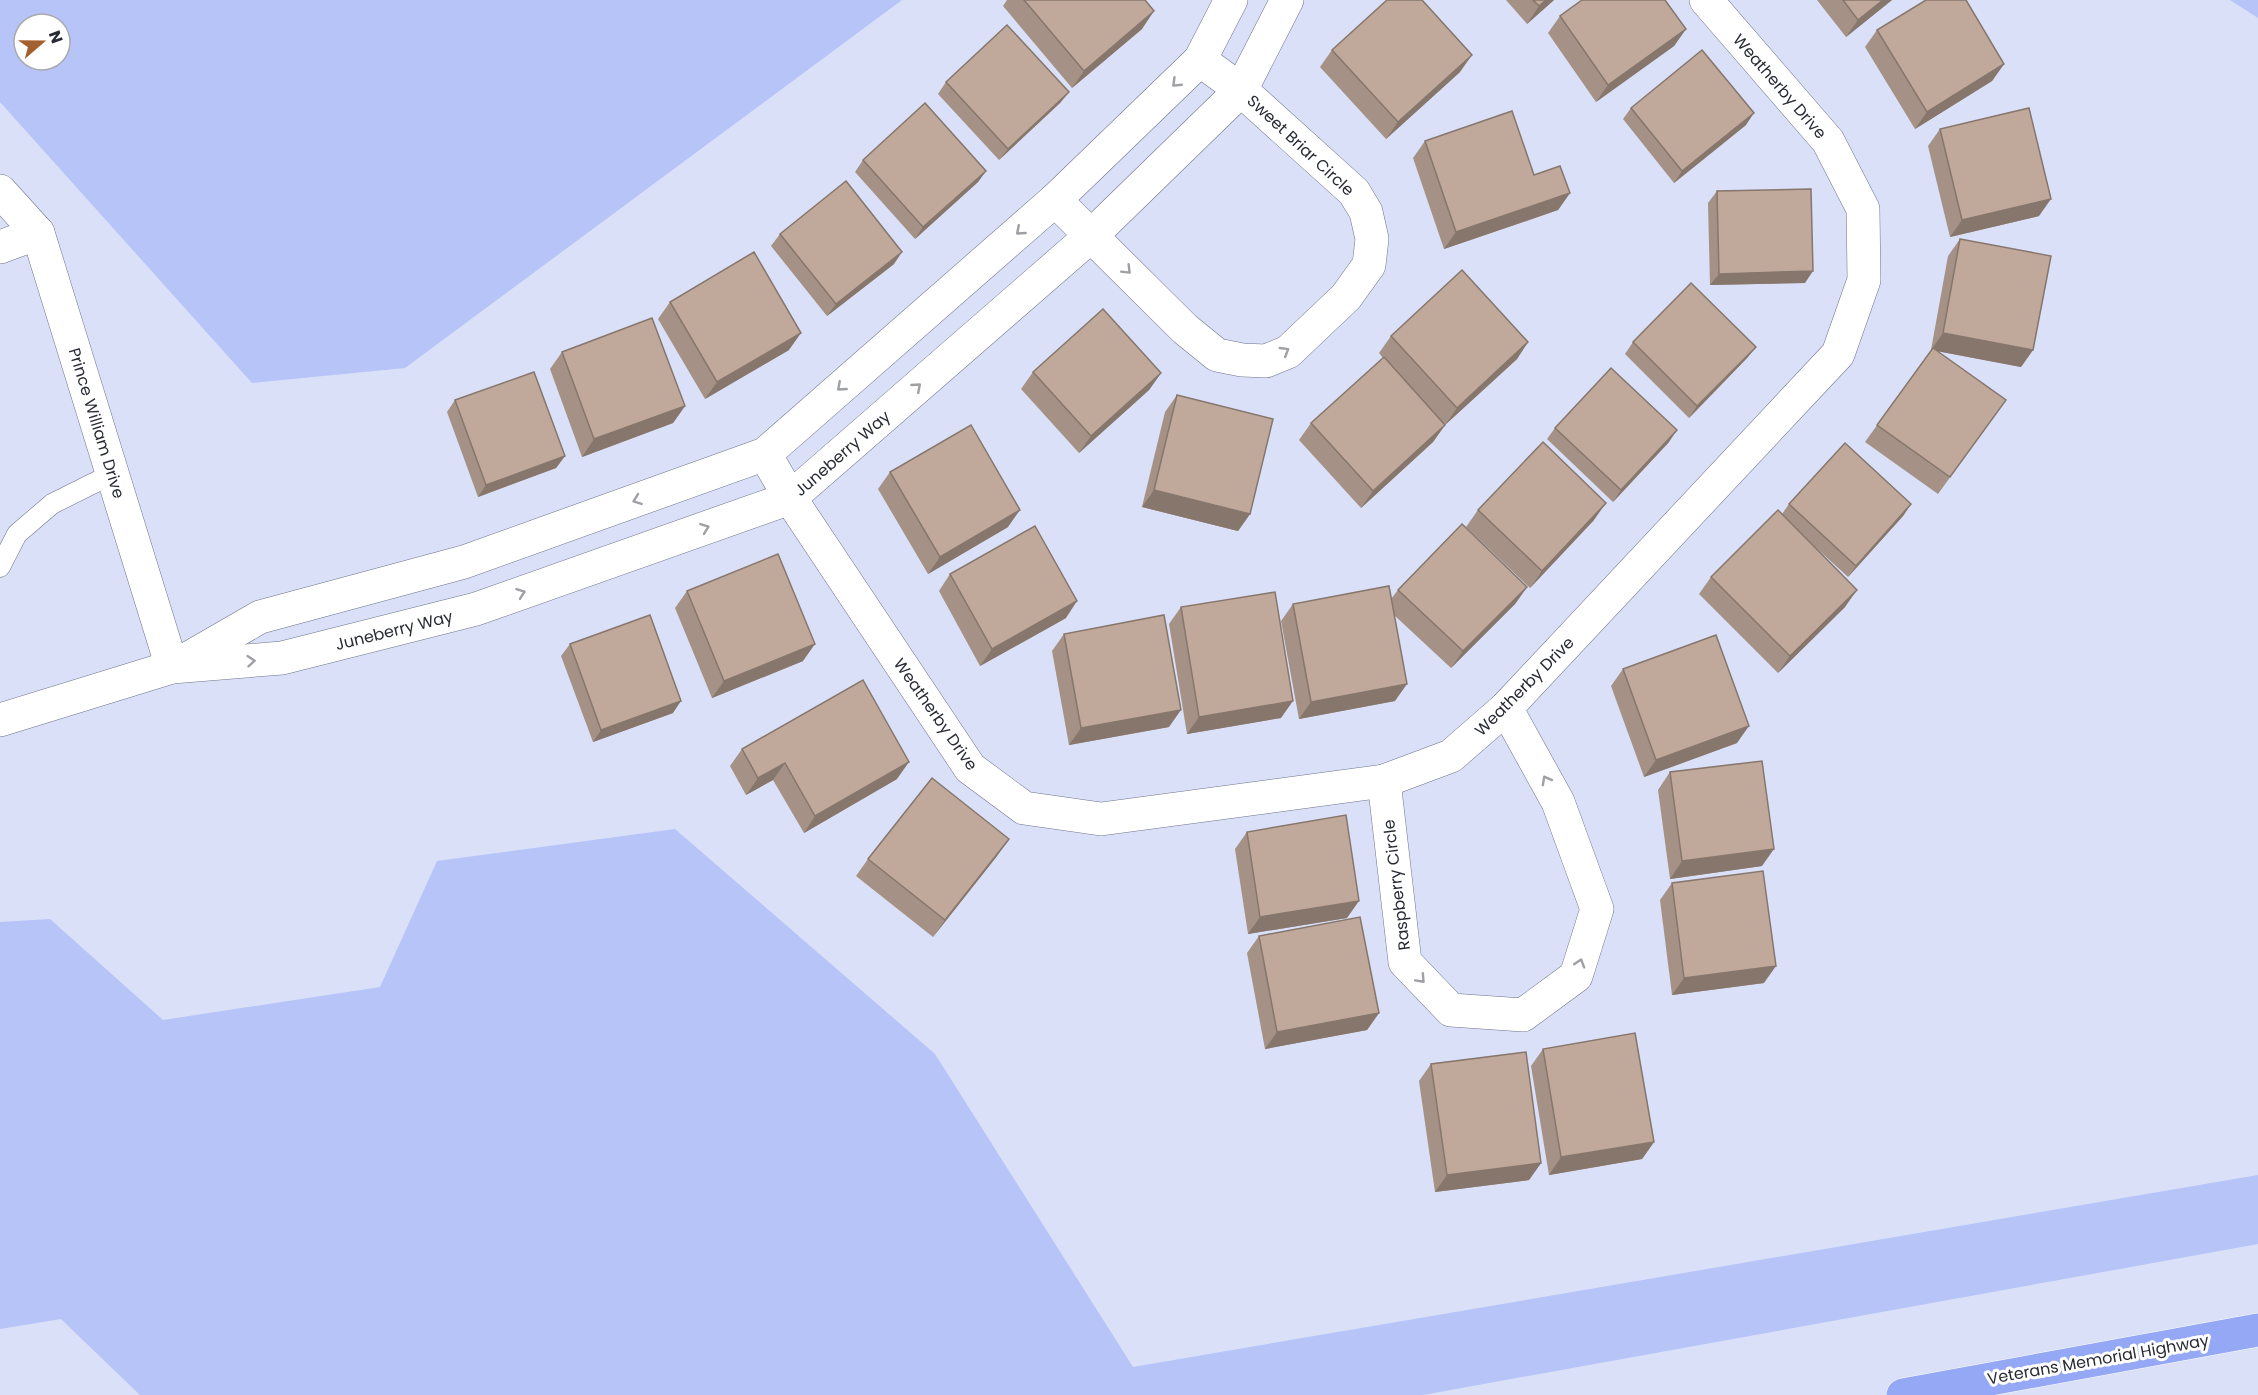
<svg xmlns="http://www.w3.org/2000/svg" width="2258" height="1395" font-family="Poppins,sans-serif">
<style>
.green{fill:#b6c4f8;fill-rule:evenodd}
.lines{fill:none;stroke-linecap:round;stroke-linejoin:round}
.service-casing{stroke:#6e748a;stroke-width:21}
.minor-casing{stroke:#6e748a;stroke-width:34}
.motorway-casing{stroke:#fff;stroke-width:34}
.service{stroke:#fff;stroke-width:20}
.minor{stroke:#fff;stroke-width:33}
.motorway{stroke:#95a8f5;stroke-width:33}
.wall{fill:#a59185}
.shaded-wall{fill:#86766c}
.building{fill:#c0a99b;stroke:#86766c;stroke-width:1.5}
.oneway{stroke:#9ea0a4}
.labels{text-anchor:middle;stroke-width:6;stroke-linejoin:round;paint-order:stroke}
.street-label{font-size:16px;fill:#282b34;stroke:#fff}
</style>
<rect width="100%" height="100%" fill="#d9e0f8"/>
<g class="green">
<path d="M0,0H902L405,368L252,383L0,102ZM24,24H60V60H24Z"/>
<polygon points="2230,0 2258,0 2258,18"/>
<polygon points="675,829 935,1054 1133,1367 2258,1175 2258,1244 1423,1395 140,1395 61,1319 0,1329 0,922 50,919 163,1020 380,987 437,861"/>
</g>
<g class="lines">
<defs>
<polyline id="service" points="0,567 17,534 52,504 112,474"/>
<g id="minor">
<polyline points="0,191 38,233 172,667"/>
<polyline points="1055,200 1185,329 1217,355 1242,360 1266,361 1288,352 1346,297 1369,265 1372,239 1366,212 1354,192 1241,90 1200,60"/>
<polyline points="0,247 38,233"/>
<polyline points="765,454 790,498 970,768 1024,808 1101,819 1384,781 1451,756 1506,708 1838,354 1864,280 1863,209 1828,141 1706,0"/>
<polyline points="182,662 260,617 464,562 765,454 1055,200 1200,60 1231,0"/>
<polyline points="0,720 172,667 282,658 476,609 790,498 1092,235 1241,90 1287,0"/>
<polyline points="1384,781 1405,962 1451,1010 1523,1015 1576,976 1597,909 1558,802 1506,708"/>
</g>
<polyline id="motorway" points="1903,1395 2258,1330"/>
</defs>
<use href="#service" class="service-casing"/>
<use href="#minor" class="minor-casing"/>
<use href="#motorway" class="motorway-casing"/>
<use href="#service" class="service"/>
<use href="#minor" class="minor"/>
<use href="#motorway" class="motorway"/>
</g>
<g class="wall">
<polygon points="1007,0 1145,0 1142,29 1072,88 1003,6"/>
<polygon points="1506,0 1554,0 1527,24"/>
<polygon points="1817,0 1892,0 1846,37"/>
<polygon points="1560,16 1686,29 1674,46 1596,102 1548,33"/>
<polygon points="1877,30 2004,64 1992,81 1915,129 1865,47"/>
<polygon points="1332,50 1460,72 1386,139 1320,67"/>
<polygon points="946,82 1069,92 1060,103 999,160 938,94"/>
<polygon points="1631,108 1746,125 1674,183 1623,119"/>
<polygon points="1940,129 2039,216 1950,237 1928,146"/>
<polygon points="1425,141 1534,175 1570,193 1558,210 1444,249 1413,158"/>
<polygon points="863,160 986,171 978,182 915,239 855,172"/>
<polygon points="1717,191 1805,283 1710,285 1708,203"/>
<polygon points="780,234 894,264 827,316 771,246"/>
<polygon points="1960,239 2033,350 2021,367 1937,351 2006,400 1938,494 1865,442 1931,350 1948,256"/>
<polygon points="670,302 789,350 705,399 658,319"/>
<polygon points="1391,336 1528,342 1517,359 1445,425 1433,442 1361,508 1299,440 1311,423 1383,358 1379,353"/>
<polygon points="1633,342 1756,347 1747,358 1689,418 1625,354"/>
<polygon points="562,352 685,406 673,423 582,457 550,369"/>
<polygon points="1033,372 1161,373 1149,390 1079,453 1021,389"/>
<polygon points="1177,395 1250,514 1238,531 1142,507 1165,412"/>
<polygon points="455,400 565,456 556,468 478,497 447,412"/>
<polygon points="1555,428 1669,442 1613,502 1547,439"/>
<polygon points="890,472 1008,527 928,574 878,489"/>
<polygon points="1789,504 1911,504 1903,516 1848,577 1812,544 1845,607 1778,673 1699,594 1711,577 1782,514"/>
<polygon points="1478,510 1594,520 1530,588 1466,527"/>
<polygon points="950,574 1066,618 980,666 939,591"/>
<polygon points="1527,587 1515,604 1451,668 1394,615 1395,701 1299,719 1281,621 1293,604 1391,599 1398,590"/>
<polygon points="687,591 803,661 712,698 675,608"/>
<polygon points="1181,607 1281,718 1187,734 1169,624"/>
<polygon points="1064,634 1169,727 1069,745 1052,651"/>
<polygon points="570,644 673,713 593,742 561,656"/>
<polygon points="1623,669 1737,743 1644,777 1611,686"/>
<polygon points="742,749 897,779 804,833 773,780 746,795 730,766"/>
<polygon points="1670,772 1762,866 1670,879 1658,790"/>
<polygon points="1247,832 1347,918 1248,934 1235,849"/>
<polygon points="997,856 933,937 856,876 868,859"/>
<polygon points="1672,883 1764,983 1672,995 1660,900"/>
<polygon points="1259,936 1379,1013 1367,1030 1265,1049 1247,953"/>
<polygon points="1543,1049 1654,1142 1642,1159 1549,1175 1531,1066"/>
<polygon points="1431,1064 1541,1163 1529,1180 1435,1192 1419,1081"/>
</g>
<g class="shaded-wall">
<polygon points="1546,0 1554,0 1527,24 1539,6"/>
<polygon points="1883,0 1892,0 1846,37 1858,20"/>
<polygon points="1154,11 1142,29 1072,88 1084,71"/>
<polygon points="1686,29 1674,46 1596,102 1608,85"/>
<polygon points="1472,55 1460,72 1386,139 1398,122"/>
<polygon points="2004,64 1992,81 1915,129 1927,112"/>
<polygon points="1069,92 1060,103 999,160 1008,149"/>
<polygon points="1754,113 1746,125 1674,183 1682,171"/>
<polygon points="986,171 978,182 915,239 923,227"/>
<polygon points="1570,193 1558,210 1444,249 1456,232"/>
<polygon points="2051,199 2039,216 1950,237 1962,220"/>
<polygon points="902,252 894,264 827,316 836,304"/>
<polygon points="1813,271 1805,283 1710,285 1719,274"/>
<polygon points="801,333 789,350 705,399 717,382"/>
<polygon points="1943,333 2033,350 2021,367 1931,350"/>
<polygon points="1528,342 1517,359 1445,425 1457,408"/>
<polygon points="1756,347 1747,358 1689,418 1697,406"/>
<polygon points="1161,373 1149,390 1079,453 1091,436"/>
<polygon points="685,406 673,423 582,457 594,439"/>
<polygon points="1445,425 1433,442 1361,508 1373,491"/>
<polygon points="1677,430 1669,442 1613,502 1621,490"/>
<polygon points="565,456 556,468 478,497 486,485"/>
<polygon points="1154,490 1250,514 1238,531 1142,507"/>
<polygon points="1606,503 1594,520 1530,588 1542,571"/>
<polygon points="1911,504 1903,516 1848,577 1856,566"/>
<polygon points="1020,510 1008,527 928,574 940,557"/>
<polygon points="1527,587 1515,604 1451,668 1463,651"/>
<polygon points="1857,590 1845,607 1778,673 1790,656"/>
<polygon points="1077,601 1066,618 980,666 992,649"/>
<polygon points="815,644 803,661 712,698 724,681"/>
<polygon points="1407,684 1395,701 1299,719 1311,702"/>
<polygon points="681,701 673,713 593,742 601,730"/>
<polygon points="1293,701 1281,718 1187,734 1199,717"/>
<polygon points="1181,710 1169,727 1069,745 1081,728"/>
<polygon points="1749,726 1737,743 1644,777 1656,760"/>
<polygon points="909,762 897,779 804,833 815,816"/>
<polygon points="785,763 773,780 746,795 758,778"/>
<polygon points="1009,839 997,856 933,937 945,920"/>
<polygon points="1774,849 1762,866 1670,879 1682,861"/>
<polygon points="1359,901 1347,918 1248,934 1260,917"/>
<polygon points="1776,966 1764,983 1672,995 1684,978"/>
<polygon points="1379,1013 1367,1030 1265,1049 1277,1032"/>
<polygon points="1654,1142 1642,1159 1549,1175 1561,1157"/>
<polygon points="1541,1163 1529,1180 1435,1192 1447,1175"/>
</g>
<g class="building">
<polygon points="1024,0 1145,0 1154,11 1084,71"/>
<polygon points="1387,0 1422,0 1472,55 1398,122 1332,50"/>
<polygon points="1533,0 1546,0 1539,6"/>
<polygon points="1582,0 1665,0 1686,29 1608,85 1560,16"/>
<polygon points="1843,0 1883,0 1858,20"/>
<polygon points="1926,0 1966,0 2004,64 1927,112 1877,30"/>
<polygon points="1007,25 1069,92 1008,149 946,82"/>
<polygon points="1702,50 1754,113 1682,171 1631,108"/>
<polygon points="925,103 986,171 923,227 863,160"/>
<polygon points="2029,108 2051,199 1962,220 1940,129"/>
<polygon points="1512,111 1534,175 1560,166 1570,193 1456,232 1425,141"/>
<polygon points="846,181 902,252 836,304 780,234"/>
<polygon points="1811,189 1813,271 1719,274 1717,191"/>
<polygon points="1960,239 2051,256 2033,350 1943,333"/>
<polygon points="754,252 801,333 717,382 670,302"/>
<polygon points="1462,270 1528,342 1457,408 1391,336"/>
<polygon points="1691,283 1756,347 1697,406 1633,342"/>
<polygon points="1103,309 1161,373 1091,436 1033,372"/>
<polygon points="652,318 685,406 594,439 562,352"/>
<polygon points="1933,348 2006,400 1950,477 1877,425"/>
<polygon points="1384,357 1445,425 1373,491 1311,423"/>
<polygon points="1611,368 1677,430 1621,490 1555,428"/>
<polygon points="534,372 565,456 486,485 455,400"/>
<polygon points="1177,395 1273,419 1250,514 1154,490"/>
<polygon points="971,425 1020,510 940,557 890,472"/>
<polygon points="1543,442 1606,503 1542,571 1478,510"/>
<polygon points="1845,443 1911,504 1856,566 1789,504"/>
<polygon points="1778,510 1857,590 1790,656 1711,577"/>
<polygon points="1462,524 1527,587 1463,651 1398,590"/>
<polygon points="1035,526 1077,601 992,649 950,574"/>
<polygon points="778,554 815,644 724,681 687,591"/>
<polygon points="1389,586 1407,684 1311,702 1293,604"/>
<polygon points="1275,592 1293,701 1199,717 1181,607"/>
<polygon points="650,615 681,701 601,730 570,644"/>
<polygon points="1164,615 1181,710 1081,728 1064,634"/>
<polygon points="1716,635 1749,726 1656,760 1623,669"/>
<polygon points="863,680 909,762 815,816 785,763 758,778 742,749"/>
<polygon points="1762,761 1774,849 1682,861 1670,772"/>
<polygon points="932,778 1009,839 945,920 868,859"/>
<polygon points="1346,815 1359,901 1260,917 1247,832"/>
<polygon points="1763,871 1776,966 1684,978 1672,883"/>
<polygon points="1360,917 1379,1013 1277,1032 1259,936"/>
<polygon points="1635,1033 1654,1142 1561,1157 1543,1049"/>
<polygon points="1526,1052 1541,1163 1447,1175 1431,1064"/>
</g>
<defs><path id="oneway-chevron" d="M-2-3.5L2.5 0L-2 3.5" fill="none" stroke-width="1.6" stroke-linecap="round" stroke-linejoin="round" transform="scale(1.5)"/></defs>
<g class="oneway">
<use href="#oneway-chevron" transform="translate(1176 83) rotate(136)"/>
<use href="#oneway-chevron" transform="translate(1020 231) rotate(139)"/>
<use href="#oneway-chevron" transform="translate(1127 270) rotate(45)"/>
<use href="#oneway-chevron" transform="translate(1285 351) rotate(-31)"/>
<use href="#oneway-chevron" transform="translate(841 387) rotate(139)"/>
<use href="#oneway-chevron" transform="translate(917 387) rotate(-41)"/>
<use href="#oneway-chevron" transform="translate(637 500) rotate(160)"/>
<use href="#oneway-chevron" transform="translate(705 528) rotate(-20)"/>
<use href="#oneway-chevron" transform="translate(521 593) rotate(-20)"/>
<use href="#oneway-chevron" transform="translate(251 661) rotate(-5)"/>
<use href="#oneway-chevron" transform="translate(1546 780) rotate(-119)"/>
<use href="#oneway-chevron" transform="translate(1580 963) rotate(-73)"/>
<use href="#oneway-chevron" transform="translate(1421 979) rotate(47)"/>
</g>
<g class="labels">
<g class="street-label">
<text transform="translate(1780 86) rotate(49)" y="6">Weatherby Drive</text>
<text transform="translate(1301 145) rotate(43)" y="6">Sweet Briar Circle</text>
<text transform="translate(97 423) rotate(73)" y="6">Prince William Drive</text>
<text transform="translate(842 453) rotate(-41)" y="6">Juneberry Way</text>
<text transform="translate(394 630) rotate(-14)" y="6">Juneberry Way</text>
<text transform="translate(1524 686) rotate(-45)" y="6">Weatherby Drive</text>
<text transform="translate(936 714) rotate(55)" y="6">Weatherby Drive</text>
<text transform="translate(1396 885) rotate(-97)" y="6">Raspberry Circle</text>
<text transform="translate(2098 1359) rotate(-10)" y="6">Veterans Memorial Highway</text>
</g>
</g>
<g transform="translate(42 42) rotate(70)"><circle r="28" fill="#ffffff" stroke="#a9aaae" stroke-width="1.5"/>
<path d="M0-4.5L10 22L0 15L-10 22Z" fill="#a3602f"/>
<text y="-9" font-size="16" font-weight="bold" text-anchor="middle" fill="#282b34">N</text>
</g>
</svg>
